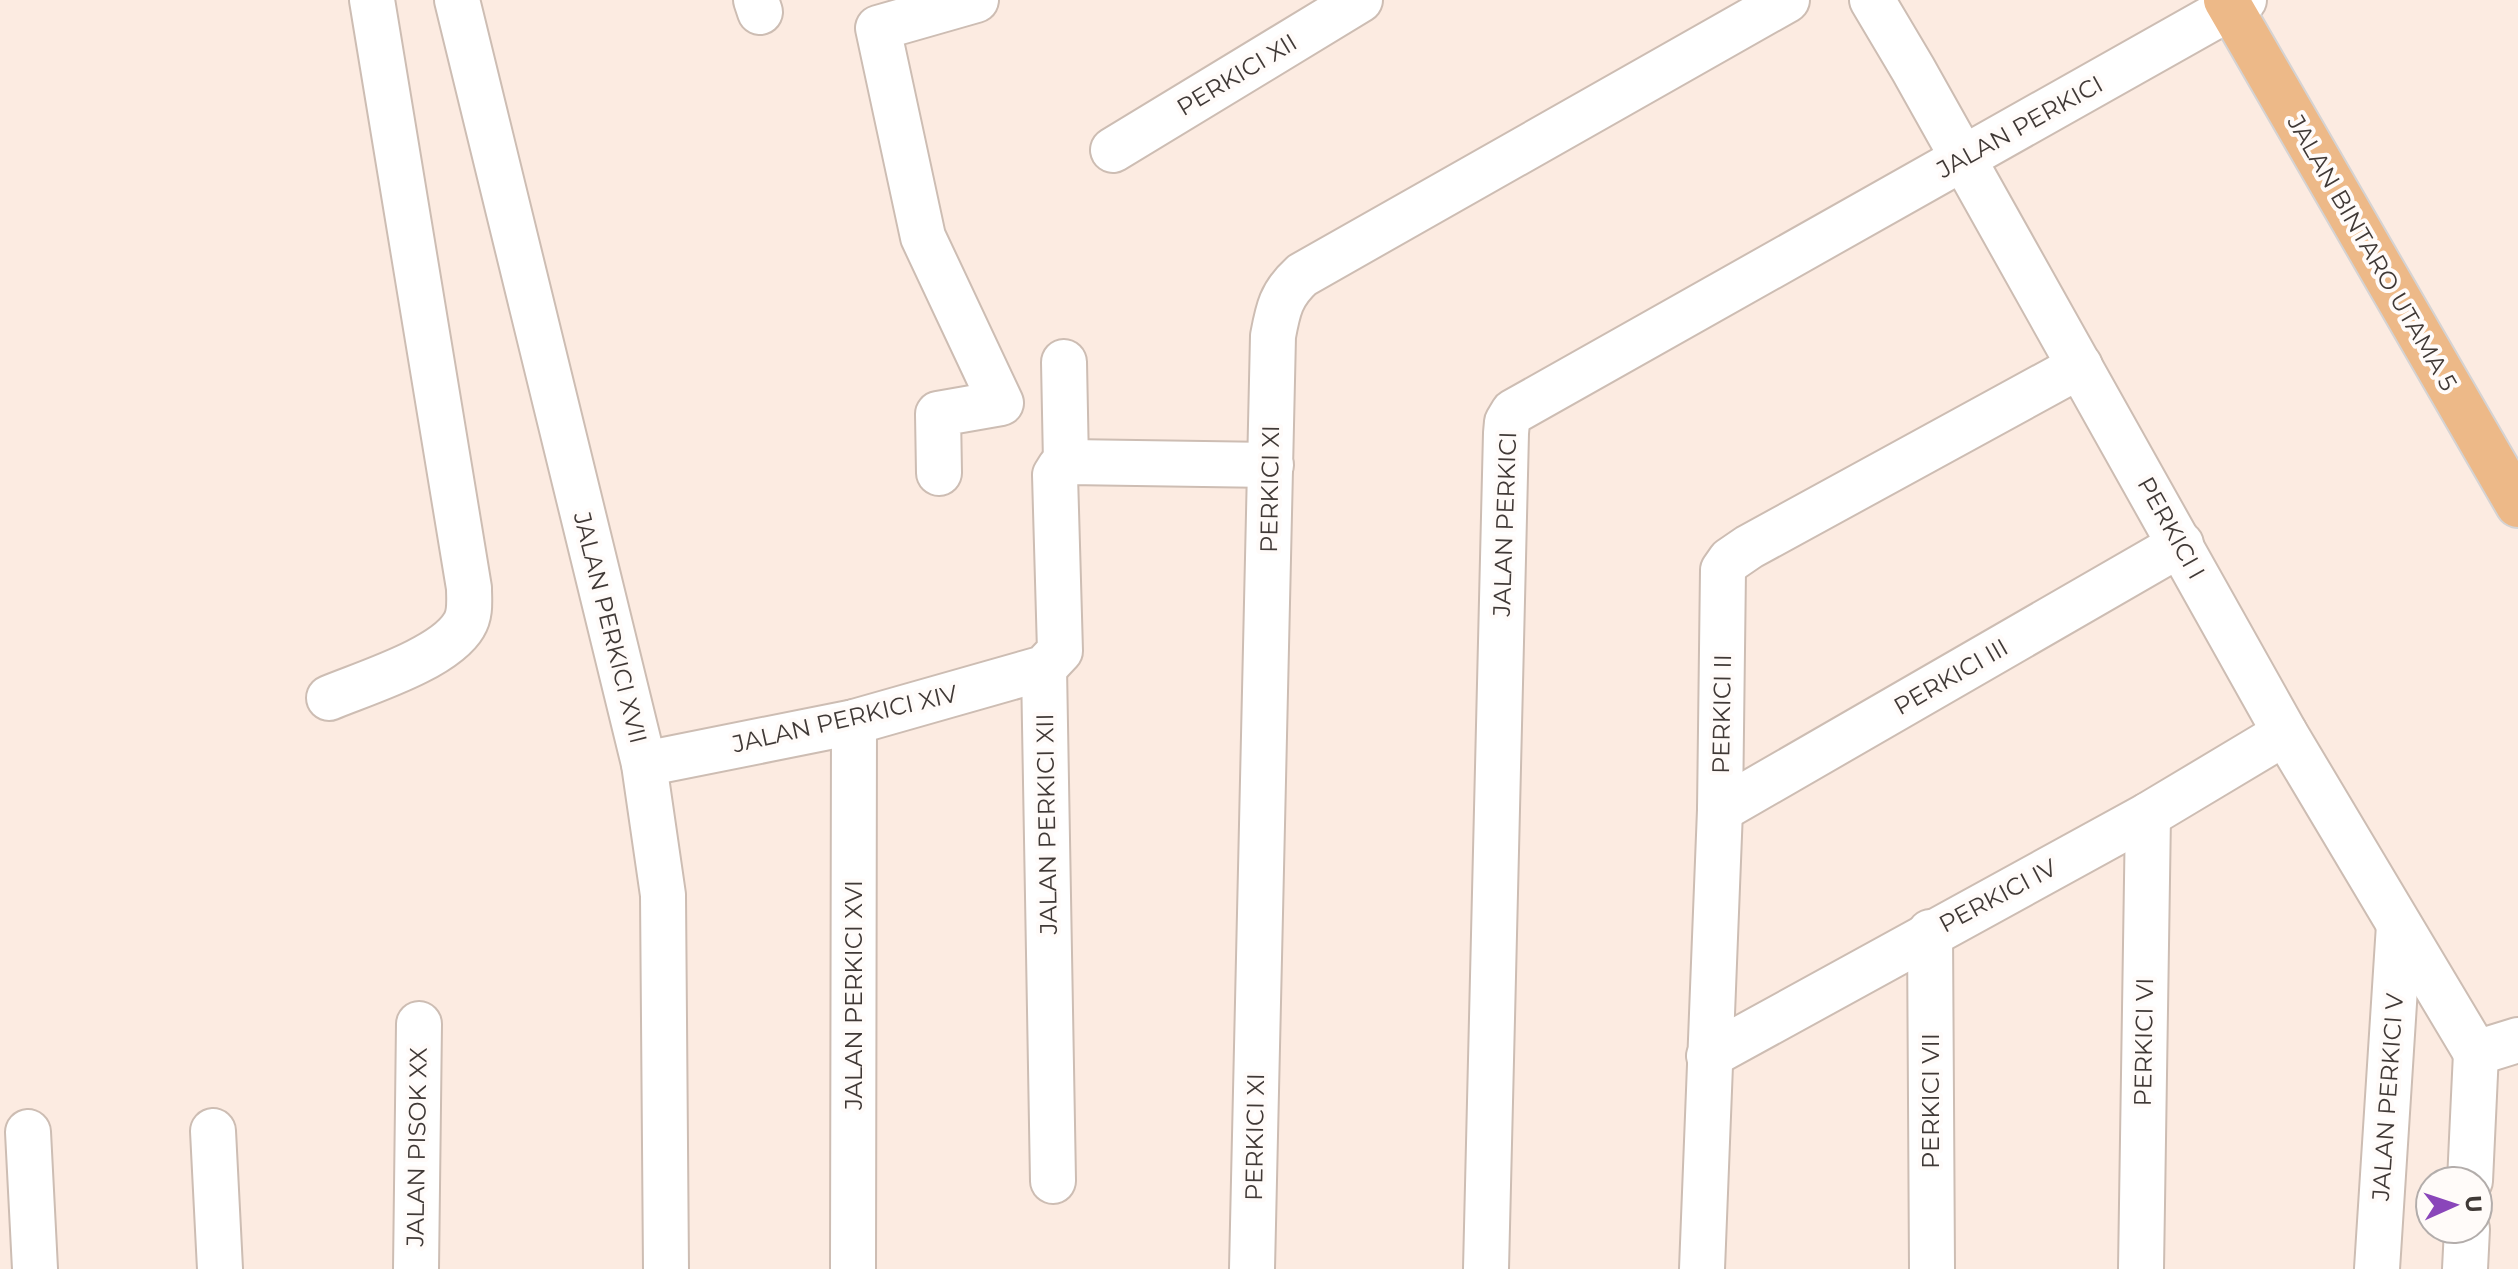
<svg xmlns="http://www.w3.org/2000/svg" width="2518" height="1269" font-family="Montserrat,sans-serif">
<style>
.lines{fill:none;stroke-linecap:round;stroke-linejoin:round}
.minor-casing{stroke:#cdbdb3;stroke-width:48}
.major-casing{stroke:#d5d3d3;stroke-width:48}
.minor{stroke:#fff;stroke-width:44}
.major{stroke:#edb988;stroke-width:44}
.labels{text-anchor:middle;stroke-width:8;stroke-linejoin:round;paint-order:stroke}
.street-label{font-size:24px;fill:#403936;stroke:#fffbf9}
</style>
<rect width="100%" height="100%" fill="#fcebe1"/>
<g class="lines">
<defs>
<g id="minor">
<polyline points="457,0 644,764 663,895 666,1269"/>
<polyline points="756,0 760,12"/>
<polyline points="1872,0 1913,69 2285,733 2476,1053"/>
<polyline points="1113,150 1360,0"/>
<polyline points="1064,362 1066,463"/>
<polyline points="939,473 938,414 1001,403 923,237 878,28 976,0"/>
<polyline points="1044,668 1053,1181"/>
<path d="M329,698C365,683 444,659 464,625C471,614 469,600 469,588L372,0"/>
<polyline points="644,764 854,722 1044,668 1060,651 1055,475 1060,467 1069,462 1271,465"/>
<polyline points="1720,810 2181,544"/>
<polyline points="1930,932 1932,1269"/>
<polyline points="2476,1053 2518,1040"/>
<polyline points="1709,1056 2148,815 2285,733"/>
<polyline points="213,1131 220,1269"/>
<polyline points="28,1132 35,1269"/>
<polyline points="2470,1181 2476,1053"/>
<polyline points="416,1269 419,1024"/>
<polyline points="853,1269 854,722"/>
<path d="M1252,1269L1273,336C1278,309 1281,294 1302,275L1787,0"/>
<polyline points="1486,1269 1506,433 1507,422 1513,412 2244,0"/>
<polyline points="1702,1269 1720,810 1723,570 1730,560 1749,547 2080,366"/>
<polyline points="2141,1269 2148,815"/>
<polyline points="2377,1269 2399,925"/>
<polyline points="2465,1269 2467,1229"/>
</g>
<polyline id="major" points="2226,0 2518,505"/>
</defs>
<use href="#minor" class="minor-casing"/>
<use href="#major" class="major-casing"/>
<use href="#minor" class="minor"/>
<use href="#major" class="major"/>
</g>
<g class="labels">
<g class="street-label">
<text transform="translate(1237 75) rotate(-31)" y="8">PERKICI XII</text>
<text transform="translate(2020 127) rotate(-29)" y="8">JALAN PERKICI</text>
<text transform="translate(2372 253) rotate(60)" y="8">JALAN BINTARO UTAMA 5</text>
<text transform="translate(1270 489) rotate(-89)" y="8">PERKICI XI</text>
<text transform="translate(1505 524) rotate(-88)" y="8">JALAN PERKICI</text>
<text transform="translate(2171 528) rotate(61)" y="8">PERKICI I</text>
<text transform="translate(610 628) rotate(76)" y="8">JALAN PERKICI XVII</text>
<text transform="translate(1951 677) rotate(-30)" y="8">PERKICI III</text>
<text transform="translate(1722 714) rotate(-89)" y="8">PERKICI II</text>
<text transform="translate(845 719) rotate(-13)" y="8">JALAN PERKICI XIV</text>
<text transform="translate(1047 824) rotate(-91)" y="8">JALAN PERKICI XII</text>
<text transform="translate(1998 896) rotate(-28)" y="8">PERKICI IV</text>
<text transform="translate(854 995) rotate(-90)" y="8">JALAN PERKICI XVI</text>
<text transform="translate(2144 1042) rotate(-89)" y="8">PERKICI VI</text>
<text transform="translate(2388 1097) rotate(-86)" y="8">JALAN PERKICI V</text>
<text transform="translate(1931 1101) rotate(-90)" y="8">PERKICI VII</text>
<text transform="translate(1255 1137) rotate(-89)" y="8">PERKICI XI</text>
<text transform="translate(417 1147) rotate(-89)" y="8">JALAN PISOK XX</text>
</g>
</g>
<g transform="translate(2454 1205) rotate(87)"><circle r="38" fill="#fffbf9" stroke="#b3adab" stroke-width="2"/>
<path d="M0-6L14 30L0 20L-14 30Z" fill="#8a46ba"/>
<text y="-12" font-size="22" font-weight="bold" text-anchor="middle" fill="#403936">U</text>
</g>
</svg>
